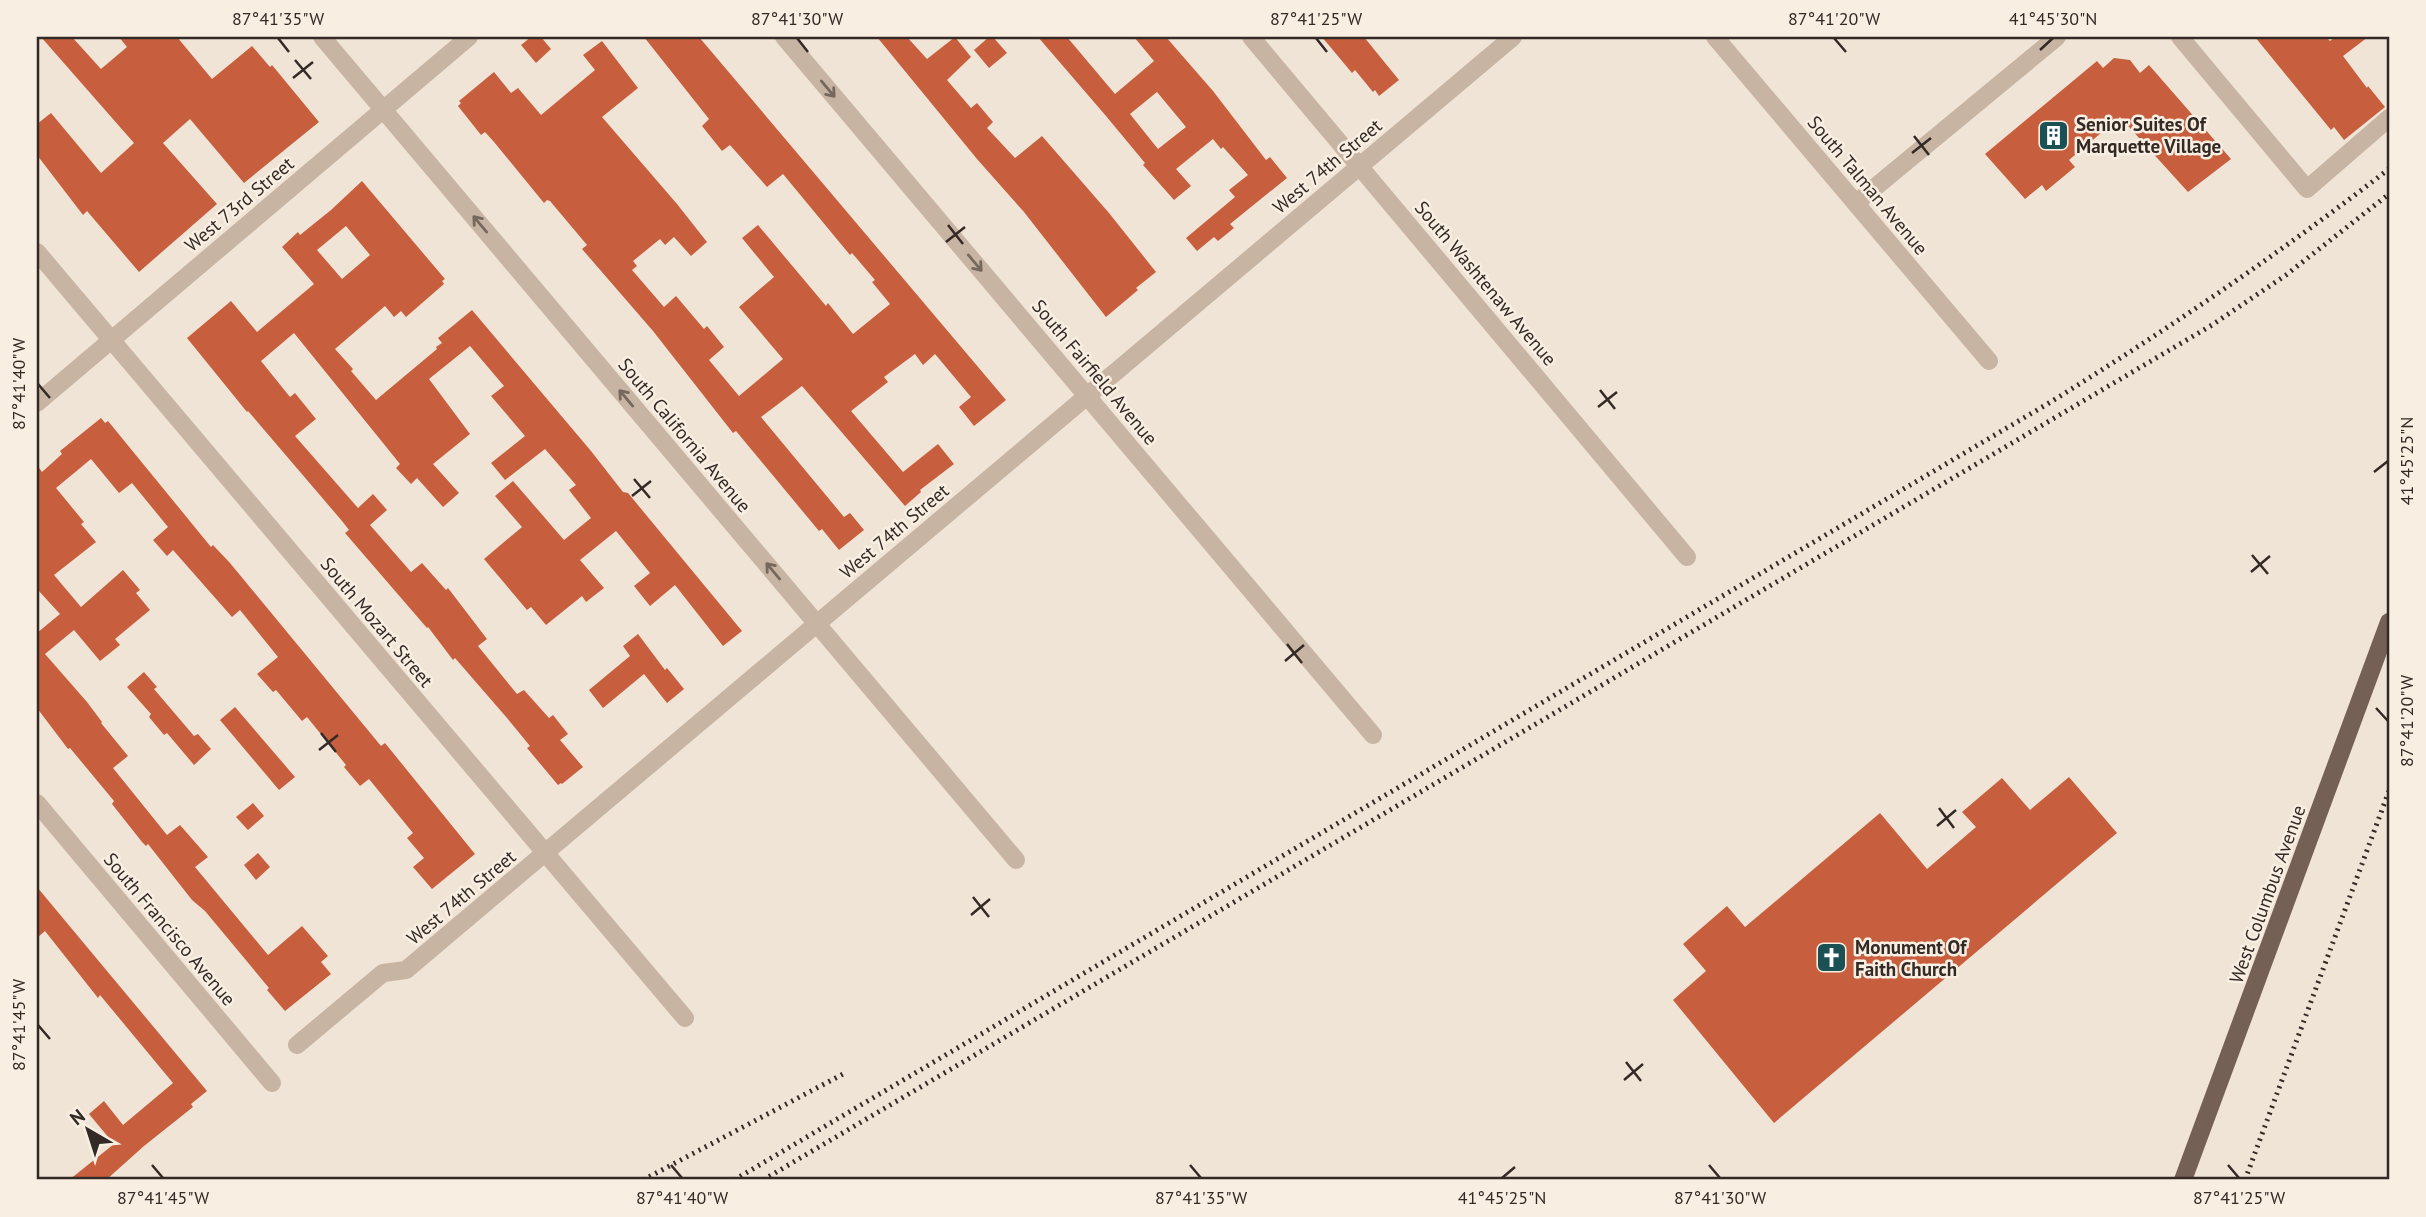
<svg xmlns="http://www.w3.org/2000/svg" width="2426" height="1217" font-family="'PT Sans',sans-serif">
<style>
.building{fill:#c75f3e;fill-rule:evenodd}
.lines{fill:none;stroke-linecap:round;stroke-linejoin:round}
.minor{stroke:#c8b4a2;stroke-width:18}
.major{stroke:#756055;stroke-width:18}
.rail{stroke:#332925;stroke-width:5;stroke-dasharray:2 5;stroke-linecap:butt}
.oneway{stroke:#76685d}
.ticks{fill:none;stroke:#332925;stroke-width:2.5}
.labels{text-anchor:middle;stroke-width:5;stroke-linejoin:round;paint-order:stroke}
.poi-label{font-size:19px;font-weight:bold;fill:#332925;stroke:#f9eee2;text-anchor:start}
.street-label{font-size:19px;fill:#332925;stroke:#f9eee2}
.neatline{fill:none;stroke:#332925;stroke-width:2.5}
.ticks-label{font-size:18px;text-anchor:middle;fill:#332925}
</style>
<rect width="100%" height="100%" fill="#f0e4d6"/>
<g class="building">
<polygon points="41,37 72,37 101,69 127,47 119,37 177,37 212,79 252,46 270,67 272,65 319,122 244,183 190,119 163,143 217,204 139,272 87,211 83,215 37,155 37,124 51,113 101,173 134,143"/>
<polygon points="531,37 541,37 551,49 536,63 521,45"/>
<polygon points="644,37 699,37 1006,400 974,426 959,407 971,397 935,354 923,365 915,354 884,377 888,382 851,411 903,472 938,444 954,464 920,490 921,492 905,506 802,386 761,417 844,517 850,513 864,530 839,550 822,529 819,531 736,431 733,433 653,331 582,249 587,245 550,201 547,200 544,203 494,142 485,132 481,135 458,106 461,103 459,101 494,72 511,93 518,88 541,115 595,70 583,55 602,41 638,88 602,117 677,204 707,242 691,256 674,237 665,245 660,239 633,261 637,266 632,270 664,307 676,296 704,329 707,326 724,347 709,360 739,396 783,359 739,307 774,277 742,238 758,225 826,306 828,303 853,334 890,304 872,282 875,280 852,253 850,255 783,174 767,187 730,145 722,151 702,126 709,119"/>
<polygon points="877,37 907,37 927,59 955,37 971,57 947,80 971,108 977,103 993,122 987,128 1015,158 1042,136 1109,213 1156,272 1136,288 1138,290 1106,317 1024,212 977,159"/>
<polygon points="989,37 993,37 1007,53 989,68 974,50"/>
<path d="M1038,37H1067L1115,94L1154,61L1134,37H1166L1213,91L1266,160L1270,157L1287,178L1230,224L1234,228L1218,241L1214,237L1197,251L1186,238L1235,197L1229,190L1248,175L1223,147L1221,149L1213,139L1176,169L1191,186L1174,200L1143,165L1145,163L1106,116ZM1157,92L1186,127L1158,149L1130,114Z"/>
<polygon points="1322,37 1364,37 1399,80 1379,96 1375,90 1373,92 1355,70 1352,73"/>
<polygon points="2255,37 2326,37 2330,41 2335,37 2368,37 2343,56 2367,88 2368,86 2385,107 2344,140 2334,127 2331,130"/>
<polygon points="2114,58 2130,60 2140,73 2149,65 2231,159 2188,192 2120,117 2069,160 2075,167 2046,191 2042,185 2025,199 1985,154 2097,61 2103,68"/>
<path d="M362,181L445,279L442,281L444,284L406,317L401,311L394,317L385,306L335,349L353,369L351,371L376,400L437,349L436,347L442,343L438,338L472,310L591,451L623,492L628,493L742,631L723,646L675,585L650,606L634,586L650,573L616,531L580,560L604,588L586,602L582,596L546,625L531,607L527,610L484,559L522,527L495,496L513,481L564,540L591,518L569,490L576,485L545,449L505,480L491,463L525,436L491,396L504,386L470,346L429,379L470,434L433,464L459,493L443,507L417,478L411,484L396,468L400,464L294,333L261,361L290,397L295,393L316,419L295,436L358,508L373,494L387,510L370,525L411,572L422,563L446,590L448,588L487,639L478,646L517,694L524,690L549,718L553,715L568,734L560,740L583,767L562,784L561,783L558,785L527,748L530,746L507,718L455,658L453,660L428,627L427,628L345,533L349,530L342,521L248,411L247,412L187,338L231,301L257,332L314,284L282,247L298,232L300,235L331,210ZM346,226L370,255L342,279L317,250Z"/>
<polygon points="101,418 105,423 108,421 211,547 213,545 230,563 381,746 385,743 475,854 432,889 413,867 424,858 407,838 413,833 369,779 360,786 344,767 346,765 307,717 302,721 276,690 273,692 257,674 278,657 240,610 232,617 173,550 167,556 153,540 168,527 132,483 119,493 91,459 56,488 84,522 81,524 96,542 54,575 81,607 123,570 140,590 136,593 150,610 115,639 120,645 100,661 74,630 45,654 87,702 102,722 101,723 128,756 113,768 167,835 180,825 208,857 195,867 268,955 302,926 328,956 321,962 331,974 285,1011 267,990 269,988 205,911 192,900 148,844 146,846 142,842 112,804 114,801 70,748 68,749 37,708 37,633 60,614 37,589 37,465 42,472 62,454 60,451"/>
<polygon points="638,634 665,670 667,668 684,689 667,703 644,674 603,708 589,690 630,656 623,646"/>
<polygon points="144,672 157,687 154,689 194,736 198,734 211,749 194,765 167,733 164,735 149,717 151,714 127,687"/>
<polygon points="235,707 295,777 279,790 220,720"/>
<polygon points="2069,777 2117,833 1774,1123 1673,1000 1706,971 1683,944 1727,906 1745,927 1880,813 1927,869 1976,827 1962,812 2002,778 2030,810"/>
<polygon points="253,803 264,816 248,830 236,817"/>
<polygon points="258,853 270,867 256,880 244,865"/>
<polygon points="37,887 207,1091 191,1104 193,1107 144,1146 106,1180 69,1180 114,1144 89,1114 104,1101 123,1125 173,1083 100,995 98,998 45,931 37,938"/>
</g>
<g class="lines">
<g class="minor">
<polyline points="322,37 1016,860"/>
<polyline points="784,37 1373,735"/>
<polyline points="1251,37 1687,557"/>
<polyline points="1715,37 1989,361"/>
<polyline points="2180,37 2307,189 2389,118"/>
<polyline points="1856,203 2057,37"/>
<polyline points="37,252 685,1018"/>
<polyline points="37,403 469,37"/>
<polyline points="37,803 272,1083"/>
<polyline points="297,1045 383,973 406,970 1513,37"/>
</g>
<polyline class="major" points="2183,1180 2389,622"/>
<g class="rail">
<polyline points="643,1180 845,1073"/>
<path d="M734,1180L2049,403C2167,330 2280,253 2389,169"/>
<polyline points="763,1180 2212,325 2286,275 2389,194"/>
<polyline points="2245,1180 2389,791"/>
</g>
</g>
<defs><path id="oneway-shaft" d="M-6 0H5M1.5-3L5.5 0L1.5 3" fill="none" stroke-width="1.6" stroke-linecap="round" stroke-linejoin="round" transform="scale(1.75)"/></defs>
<g class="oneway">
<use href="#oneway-shaft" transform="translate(828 89) rotate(50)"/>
<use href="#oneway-shaft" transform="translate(480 224) rotate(-130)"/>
<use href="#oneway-shaft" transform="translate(975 263) rotate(50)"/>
<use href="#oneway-shaft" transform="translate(626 398) rotate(-130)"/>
<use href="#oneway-shaft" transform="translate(773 571) rotate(-130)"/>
</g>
<path class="ticks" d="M278,38L289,52M797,38L808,52M1316,38L1327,52M1834,38L1846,52M2040,50L2053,38M295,60L311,79M293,78L313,62M1914,136L1929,155M1912,153L1931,138M948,225L963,244M946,242L965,227M38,384L50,398M1600,390L1615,409M1598,407L1617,392M2374,472L2388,461M634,479L650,498M632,496L651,481M2252,555L2268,574M2251,572L2270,556M1287,644L1302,663M1285,661L1304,645M2376,708L2388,721M321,733L336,752M319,750L338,735M1939,808L1954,828M1937,826L1956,810M973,897L989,917M971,915L990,899M38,1025L50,1039M1626,1062L1641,1081M1624,1080L1643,1064M152,1165L163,1178M671,1165L682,1178M1190,1165L1201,1178M1709,1165L1720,1178M2228,1165L2239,1178M1502,1178L1515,1167"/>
<defs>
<symbol id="building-square" viewBox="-11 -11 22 22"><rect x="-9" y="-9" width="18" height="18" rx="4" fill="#1b5054" stroke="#f9eee2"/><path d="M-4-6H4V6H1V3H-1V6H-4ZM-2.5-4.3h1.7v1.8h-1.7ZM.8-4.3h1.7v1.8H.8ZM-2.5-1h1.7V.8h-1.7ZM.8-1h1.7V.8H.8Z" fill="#fff"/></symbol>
<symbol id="church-square" viewBox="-11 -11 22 22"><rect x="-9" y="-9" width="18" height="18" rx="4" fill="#1b5054" stroke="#f9eee2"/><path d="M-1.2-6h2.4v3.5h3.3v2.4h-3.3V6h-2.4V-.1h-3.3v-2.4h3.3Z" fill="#fff"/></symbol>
</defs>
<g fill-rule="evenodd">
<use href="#building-square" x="2036" y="118" width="35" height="35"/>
<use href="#church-square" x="1814" y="940" width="35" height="35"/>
</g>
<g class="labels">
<g class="poi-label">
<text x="2076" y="131">Senior Suites Of<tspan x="2076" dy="22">Marquette Village</tspan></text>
<text x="1855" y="954">Monument Of<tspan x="1855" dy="22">Faith Church</tspan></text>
</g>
<g class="street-label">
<text transform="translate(1327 166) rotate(-40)" y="7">West 74th Street</text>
<text transform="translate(1868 185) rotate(50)" y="7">South Talman Avenue</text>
<text transform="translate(239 204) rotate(-40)" y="7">West 73rd Street</text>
<text transform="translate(1486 283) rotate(50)" y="7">South Washtenaw Avenue</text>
<text transform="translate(1095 372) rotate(50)" y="7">South Fairfield Avenue</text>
<text transform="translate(685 435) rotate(50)" y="7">South California Avenue</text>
<text transform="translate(894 531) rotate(-40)" y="7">West 74th Street</text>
<text transform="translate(377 622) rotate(50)" y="7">South Mozart Street</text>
<text transform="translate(2267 894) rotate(-70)" y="7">West Columbus Avenue</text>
<text transform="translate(461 897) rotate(-40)" y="7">West 74th Street</text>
<text transform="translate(170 929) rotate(50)" y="7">South Francisco Avenue</text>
</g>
</g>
<rect width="2426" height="1217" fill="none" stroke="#f9eee2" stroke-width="77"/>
<g transform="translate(88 1130) rotate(321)" stroke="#f9eee2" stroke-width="5" paint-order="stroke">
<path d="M0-5L12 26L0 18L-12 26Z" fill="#332925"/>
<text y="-10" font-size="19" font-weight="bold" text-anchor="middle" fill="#332925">N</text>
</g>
<rect x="38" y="38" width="2350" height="1140" class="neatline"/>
<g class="ticks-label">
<text x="278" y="25">87°41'35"W</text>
<text x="797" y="25">87°41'30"W</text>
<text x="1316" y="25">87°41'25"W</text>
<text x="1834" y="25">87°41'20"W</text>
<text x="2053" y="25">41°45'30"N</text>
<text transform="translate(19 384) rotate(-90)" y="6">87°41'40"W</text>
<text transform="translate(2407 461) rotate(-90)" y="6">41°45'25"N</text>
<text transform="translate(2407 721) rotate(-90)" y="6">87°41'20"W</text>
<text transform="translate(19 1025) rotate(-90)" y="6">87°41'45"W</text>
<text x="163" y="1204">87°41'45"W</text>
<text x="682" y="1204">87°41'40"W</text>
<text x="1201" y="1204">87°41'35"W</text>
<text x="1502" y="1204">41°45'25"N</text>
<text x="1720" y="1204">87°41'30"W</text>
<text x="2239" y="1204">87°41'25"W</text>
</g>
</svg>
